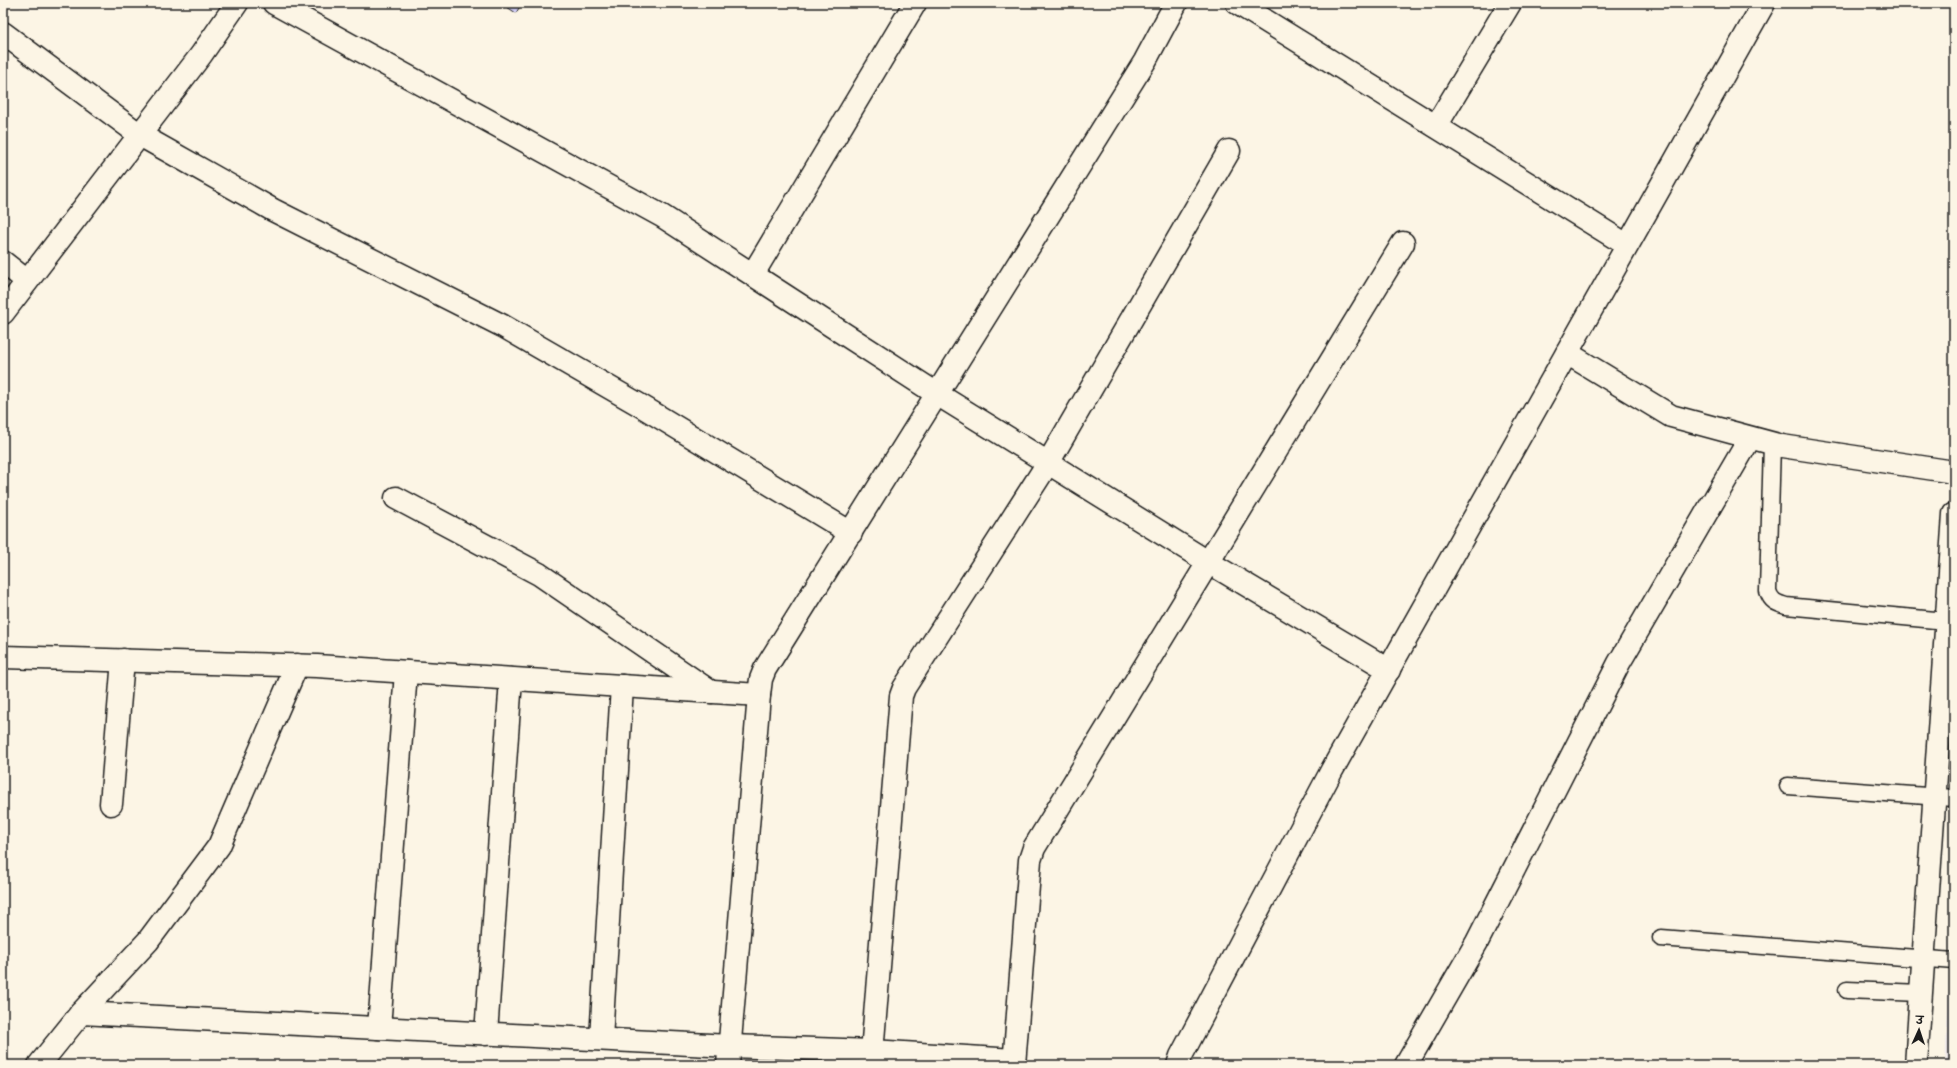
<svg xmlns="http://www.w3.org/2000/svg" width="1957" height="1068" font-family="Sriracha,'Playpen Sans Deva',sans-serif">
<style>
.built{fill:#efe9ea}
.building{fill:#d1cef7;stroke:#1c1c1c}
.lines{fill:none;stroke-linecap:round;stroke-linejoin:round}
.service-casing{stroke:#1c1c1c;stroke-width:19}
.minor-casing{stroke:#1c1c1c;stroke-width:25}
.service{stroke:#fcf5e5;stroke-width:16}
.minor{stroke:#fcf5e5;stroke-width:22}
</style>
<rect width="100%" height="100%" fill="#fcf5e5"/>
<filter id="ink" filterUnits="userSpaceOnUse"><feTurbulence type="fractalNoise" baseFrequency=".025" numOctaves="2"/><feDisplacementMap in="SourceGraphic" scale="8" xChannelSelector="R" yChannelSelector="G"/><feConvolveMatrix kernelMatrix="1 2 1 2 8 2 1 2 1" color-interpolation-filters="sRGB"/></filter>
<g filter="url(#ink)">
<polygon class="built" points="1954,894 1954,1065 1945,1065"/>
<polygon class="building" points="501,3 522,3 516,13"/>
<g class="lines">
<defs>
<g id="service">
<path d="M1772,443L1768,591C1771,601 1776,603 1786,606L1946,621"/>
<polyline points="1788,786 1954,798"/>
<polyline points="1661,938 1954,961"/>
<polyline points="1847,990 1921,993"/>
</g>
<g id="minor">
<polyline points="274,3 662,216 937,394 1208,562 1389,670"/>
<polyline points="1237,3 1627,245"/>
<polyline points="3,33 140,135 273,210 503,326 638,404 851,533"/>
<polyline points="1436,126 1510,3"/>
<polyline points="3,262 27,281"/>
<polyline points="753,274 915,3"/>
<polyline points="3,313 201,55 237,3"/>
<polyline points="1567,353 1671,416 1782,446 1954,472"/>
<polyline points="396,498 539,574 711,692"/>
<polyline points="3,657 317,666 759,695"/>
<polyline points="111,804 123,660"/>
<polyline points="81,1013 730,1046 872,1051 1014,1060"/>
<polyline points="379,1028 406,672"/>
<polyline points="486,1034 511,679"/>
<polyline points="601,1039 622,686"/>
<polyline points="39,1065 81,1013 148,941 219,846 297,665"/>
<polyline points="728,1065 759,695 761,679 765,669 1145,61 1176,3"/>
<polyline points="871,1065 901,696 904,688 1048,463 1229,151"/>
<polyline points="1014,1065 1030,860 1034,848 1403,243"/>
<polyline points="1178,1065 1181,1056 1332,770 1764,3"/>
<polyline points="1406,1065 1477,942 1619,663 1750,438"/>
<polyline points="1916,1065 1954,514"/>
</g>
</defs>
<use href="#service" class="service-casing"/>
<use href="#minor" class="minor-casing"/>
<use href="#service" class="service"/>
<use href="#minor" class="minor"/>
</g>
</g>
<rect width="1957" height="1068" fill="none" stroke="#fcf5e5" stroke-width="16"/>
<rect x="8" y="8" width="1941" height="1052" fill="none" stroke="#1c1c1c" stroke-width="1.5" filter="url(#ink)"/>
<g transform="translate(1919 1030) rotate(3)" stroke="#fcf5e5" stroke-width="3" paint-order="stroke">
<path d="M0-3L7 15L0 10L-7 15Z" fill="#1c1c1c"/>
<text y="-6" font-size="11" font-weight="bold" text-anchor="middle" fill="#1c1c1c">उ</text>
</g>
</svg>
